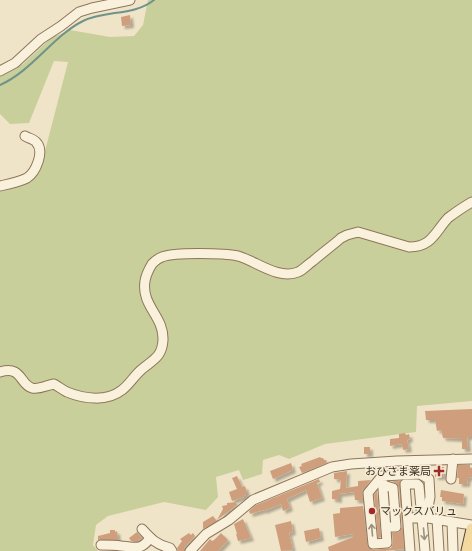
<svg xmlns="http://www.w3.org/2000/svg" width="472" height="551" font-family="'Times New Roman','Noto Sans JP',serif">
<style>
.green{fill:#c9cf9b}
.lines{fill:none;stroke-linecap:round;stroke-linejoin:round}
.stream{stroke:#6f938a;stroke-width:2}
.building{fill:#cf9f7d;filter:url(#shadow)}
.minor-casing{stroke:#8d765c;stroke-width:11}
.major-casing{stroke:#5b4430;stroke-width:13}
.minor{stroke:#faf1dc;stroke-width:9}
.major{stroke:#f3d9a0;stroke-width:11}
.oneway{stroke:#9c907e}
.poi-dot{fill:#9e2a2b;stroke:#f7eed8;stroke-width:1.5}
.labels{text-anchor:middle;stroke-width:3;stroke-linejoin:round;paint-order:stroke}
.poi-label{font-size:11px;fill:#3d2e20;stroke:#f7eed8;text-anchor:end}
</style>
<defs>
<filter id="shadow"><feDropShadow dx="3" dy="3" stdDeviation="1" flood-color="#0004"/></filter>
</defs>
<rect width="100%" height="100%" fill="#f0e4c8"/>
<polygon class="green" points="148,0 472,0 472,401 417,406 416,432 325,444 289,459 279,455 263,460 262,474 243,480 239,470 216,477 218,497 206,510 164,502 108,516 96,525 93,545 98,551 0,551 0,187 21,182 44,155 68,62 54,61 29,123 10,124 0,114 0,75 23,64 51,38 70,30 110,37 134,36 143,25"/>
<g class="lines">
<path class="stream" d="M0,85C32,71 53,36 83,21C106,10 134,16 154,0"/>
</g>
<g class="building">
<polygon points="130,15 131,25 122,26 121,17"/>
<polygon points="472,409 472,437 467,437 468,449 462,449 462,439 443,438 441,430 437,431 435,420 426,420 425,411"/>
<polygon points="405,433 406,435 409,434 410,439 407,440 409,449 403,450 402,444 390,446 390,439 399,438 399,434"/>
<rect x="364" y="447" width="6" height="7"/>
<polygon points="320,457 321,458 323,458 324,460 326,460 327,463 302,473 299,467 302,466 301,464"/>
<polygon points="291,463 293,470 273,479 270,471"/>
<polygon points="458,465 470,465 470,468 472,468 472,477 468,478 467,484 459,484 459,478 457,478"/>
<polygon points="436,467 444,467 443,477 435,477"/>
<polygon points="347,471 346,488 358,486 358,481 371,480 362,491 363,501 355,500 354,492 339,494 339,500 332,499 332,491 340,489 341,480 334,479 334,473"/>
<polygon points="237,476 242,487 245,486 247,493 246,493 246,495 244,496 244,497 232,501 229,492 237,489 232,478"/>
<polygon points="319,479 320,482 317,483 322,498 310,502 306,490 287,499 290,508 283,511 281,504 264,511 264,510 250,514 249,511 256,505"/>
<polygon points="392,481 400,481 404,549 385,551 329,551 328,547 353,537 353,534 335,537 333,514 340,513 340,508 363,506 368,547 373,550 391,548 393,543 392,533 399,532 402,527 399,488 397,484"/>
<polygon points="441,490 464,494 463,504 442,501 442,497 440,497"/>
<polygon points="377,491 381,537 378,538 374,495"/>
<polygon points="236,502 237,505 217,520 223,509 222,506 227,505 227,503"/>
<polygon points="213,516 217,521 203,529 203,522"/>
<polygon points="243,519 251,538 238,541 236,534 237,534 234,524"/>
<polygon points="291,521 293,532 289,533 293,550 281,551 275,525"/>
<polygon points="319,528 321,538 306,542 304,531"/>
<polygon points="110,530 115,530 115,532 117,531 118,540 98,540 98,536 110,533"/>
<polygon points="137,532 142,538 138,541 131,541 129,538"/>
<polygon points="189,533 191,535 193,533 195,536 184,548 184,551 178,551 177,548 182,541 180,539"/>
<polygon points="221,533 228,540 218,551 200,551 210,539 212,541 214,540"/>
</g>
<g class="lines">
<defs>
<g id="minor">
<polyline points="0,71 15,63 41,39 61,26 79,12 92,8 130,0"/>
<path d="M0,186C9,184 19,182 27,178C36,172 45,151 36,142C34,139 28,138 25,136"/>
<path d="M0,372C22,365 20,385 32,388C39,390 47,385 54,384C59,387 63,390 67,392C84,399 107,402 122,390C129,385 134,376 141,370C152,360 162,358 163,340C164,316 141,306 145,281C146,275 149,269 152,264C154,262 159,258 162,257C174,252 224,253 238,256C256,261 278,280 298,272C303,270 308,264 313,261C322,253 332,246 341,238L347,235L358,232L409,247C432,247 435,232 448,218C456,212 463,207 472,202"/>
<polyline points="382,476 387,543 373,544 368,493 382,476 420,474 429,479 430,497 426,518"/>
<polyline points="451,479 453,459"/>
<polyline points="383,485 393,488 396,527 386,527"/>
<polyline points="408,518 428,518 472,525"/>
<polyline points="437,519 439,551"/>
<polyline points="452,522 453,551"/>
<path d="M142,529C151,539 157,545 170,548L172,551"/>
<path d="M101,545C108,545 115,545 121,546C135,547 141,551 150,538"/>
<polyline points="190,551 206,534 229,520 253,500 332,467 351,464 397,461 472,459"/>
<polyline points="410,551 405,484 417,484 419,486 425,551"/>
</g>
<polyline id="major" points="467,551 472,529"/>
</defs>
<use href="#minor" class="minor-casing"/>
<use href="#major" class="major-casing"/>
<use href="#minor" class="minor"/>
<use href="#major" class="major"/>
</g>
<defs><path id="oneway-shaft" d="M-6 0H5M1.5-3L5.5 0L1.5 3" fill="none" stroke-width="1.6" stroke-linecap="round" stroke-linejoin="round"/></defs>
<g class="oneway">
<use href="#oneway-shaft" transform="translate(372 530) rotate(-95)"/>
<use href="#oneway-shaft" transform="translate(424 534) rotate(85)"/>
</g>
<g class="poi-dot">
<path d="M437 465h4v4h4v4h-4v4h-4v-4h-4v-4h4z"/>
<circle cx="372" cy="511" r="4"/>
</g>
<g class="labels">
<g class="poi-label">
<text x="431" y="475">おひさま薬局</text>
<text x="380" y="515" text-anchor="start">マックスバリュ</text>
</g>
</g>
</svg>
